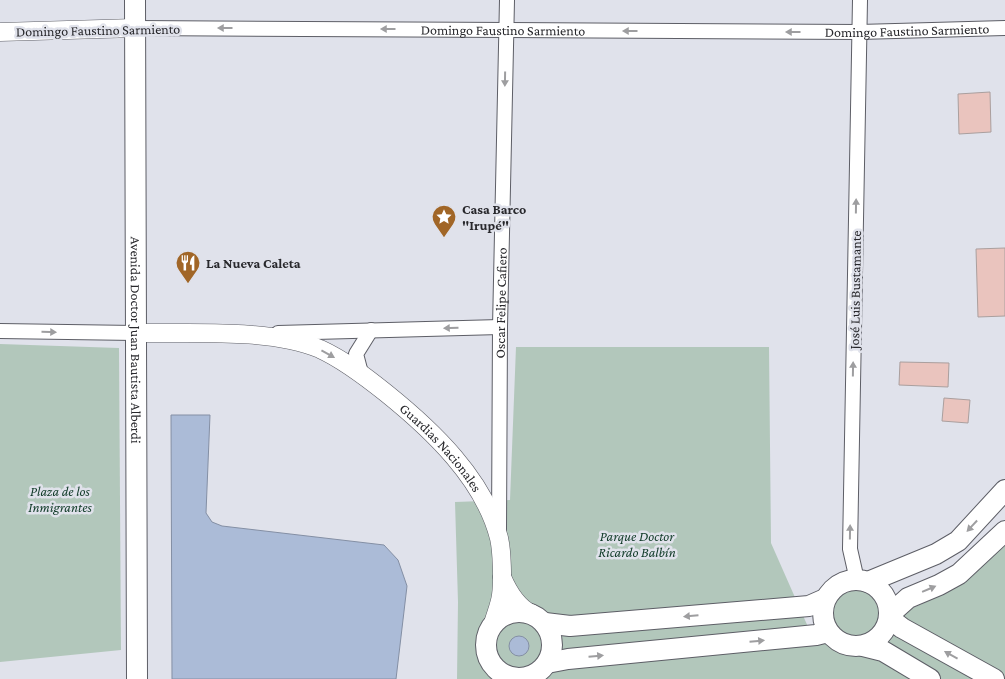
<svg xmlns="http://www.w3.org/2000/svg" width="1005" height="679" font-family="'Crimson Pro',serif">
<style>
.green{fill:#b2c7bb}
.water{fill:#abbbd7;stroke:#848fa4}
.building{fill:#eac4be;stroke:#aa9f9e}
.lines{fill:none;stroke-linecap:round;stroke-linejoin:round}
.minor-casing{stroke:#5d5e66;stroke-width:16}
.tertiary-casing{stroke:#5d5e66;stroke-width:19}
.secondary-casing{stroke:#5d5e66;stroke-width:22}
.minor{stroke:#fff;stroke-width:14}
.tertiary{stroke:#fff;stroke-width:18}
.secondary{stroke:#fff;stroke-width:20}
.oneway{fill:#9e9ea0}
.labels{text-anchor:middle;stroke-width:5;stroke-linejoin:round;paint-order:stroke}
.street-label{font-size:14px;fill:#28282c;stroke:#e0e2eb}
.poi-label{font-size:14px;font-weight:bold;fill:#28282c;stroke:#e0e2eb;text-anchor:start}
.park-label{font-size:14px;font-style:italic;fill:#0f3a27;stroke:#e0e2eb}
</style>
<rect width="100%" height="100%" fill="#e0e2eb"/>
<g class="green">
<polygon points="0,344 119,348 121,650 0,662"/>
<path d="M516,347H769L771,543L816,645L841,636C803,600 878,562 880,621L922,604L953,583L1005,540V679H457L458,602L455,502L510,500Z"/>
</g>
<g class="water">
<polygon points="171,415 210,415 206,513 212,522 222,526 384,545 398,560 407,586 396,679 172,679"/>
<circle cx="519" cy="646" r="10"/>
</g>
<g class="building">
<polygon points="990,92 991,132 959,134 958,94"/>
<polygon points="1005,248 1005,316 978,317 976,249"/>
<polygon points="900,362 949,363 948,387 899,385"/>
<polygon points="944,398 970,400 968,423 942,421"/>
</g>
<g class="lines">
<defs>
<g id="minor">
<path id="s1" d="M135,28L859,32L1005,28"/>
<polyline points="0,331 135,333"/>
<polyline points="278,333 500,327"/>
<polyline points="361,373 356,354 371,330"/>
<path id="s2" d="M499,529L500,327L507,0"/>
<polyline points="857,580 850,549 860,0"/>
</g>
<g id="tertiary">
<polyline points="0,32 135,28"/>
<path id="s3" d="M135,333C191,334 269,328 320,349C344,360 366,377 386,393C432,430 484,479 499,538C502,551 503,582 501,595C500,605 495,615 493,624"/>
<path d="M502,577C508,591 517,607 532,614"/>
</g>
<g id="secondary">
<path id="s4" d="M135,0L137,679"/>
<circle cx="856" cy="613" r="33"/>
<polyline points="868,582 936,554 958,541 1005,490"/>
<circle cx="519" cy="645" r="33"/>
<polyline points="889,615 908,598 939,585 959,574 1005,531"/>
<polyline points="889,618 902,628 994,679"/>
<polyline points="545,623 570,626 809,606 825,599"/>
<polyline points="863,646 883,651 930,679"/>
<polyline points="547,663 568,659 816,635 828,632"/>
</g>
</defs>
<use href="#minor" class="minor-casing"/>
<use href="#tertiary" class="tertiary-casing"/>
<use href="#secondary" class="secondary-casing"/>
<use href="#minor" class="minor"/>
<use href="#tertiary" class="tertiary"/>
<use href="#secondary" class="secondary"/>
</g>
<defs><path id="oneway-solid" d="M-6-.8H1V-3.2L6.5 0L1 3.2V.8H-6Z" transform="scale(1.25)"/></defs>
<g class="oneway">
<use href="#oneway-solid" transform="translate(225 28) rotate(-180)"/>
<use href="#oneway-solid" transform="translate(388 29) rotate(-180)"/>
<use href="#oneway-solid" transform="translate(630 31) rotate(-180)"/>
<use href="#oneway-solid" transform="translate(793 32) rotate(-180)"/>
<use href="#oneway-solid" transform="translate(505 79) rotate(91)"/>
<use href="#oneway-solid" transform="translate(856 206) rotate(-89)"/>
<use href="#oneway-solid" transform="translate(451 328) rotate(178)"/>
<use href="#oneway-solid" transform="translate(49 332) rotate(1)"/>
<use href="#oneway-solid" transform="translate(328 354) rotate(29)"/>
<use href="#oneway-solid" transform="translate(853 369) rotate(-89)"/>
<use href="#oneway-solid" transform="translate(972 526) rotate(133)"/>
<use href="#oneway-solid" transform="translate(850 532) rotate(-89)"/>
<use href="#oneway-solid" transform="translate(929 589) rotate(-23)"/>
<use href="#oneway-solid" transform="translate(691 616) rotate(175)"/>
<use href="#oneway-solid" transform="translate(757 641) rotate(-5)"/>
<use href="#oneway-solid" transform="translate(951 655) rotate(-151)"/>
<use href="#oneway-solid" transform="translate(596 656) rotate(-5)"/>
</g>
<defs>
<symbol id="sight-pin" viewBox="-11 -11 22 30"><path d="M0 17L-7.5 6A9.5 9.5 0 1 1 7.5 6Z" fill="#a16627" stroke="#e0e2eb"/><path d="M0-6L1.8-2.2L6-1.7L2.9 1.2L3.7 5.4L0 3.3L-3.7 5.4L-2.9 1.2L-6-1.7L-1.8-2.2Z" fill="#fff"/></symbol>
<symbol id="restaurant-pin" viewBox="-11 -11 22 30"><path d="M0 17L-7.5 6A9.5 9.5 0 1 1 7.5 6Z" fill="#a16627" stroke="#e0e2eb"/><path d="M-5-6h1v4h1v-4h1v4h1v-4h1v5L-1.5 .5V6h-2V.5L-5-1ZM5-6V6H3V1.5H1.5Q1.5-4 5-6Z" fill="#fff"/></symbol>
</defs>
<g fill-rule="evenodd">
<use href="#sight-pin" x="430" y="203" width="28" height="38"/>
<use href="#restaurant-pin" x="174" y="249" width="28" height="38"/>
</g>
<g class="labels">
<g class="street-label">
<text transform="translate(98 30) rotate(-1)" y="5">Domingo Faustino Sarmiento</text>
<text dy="5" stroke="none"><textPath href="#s1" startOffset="368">Domingo Faustino Sarmiento</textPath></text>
<text dy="5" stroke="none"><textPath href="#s1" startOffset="772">Domingo Faustino Sarmiento</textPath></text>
<text transform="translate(855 290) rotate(-89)" y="5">José Luis Bustamante</text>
<text dy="5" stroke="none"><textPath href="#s2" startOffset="226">Oscar Felipe Cafiero</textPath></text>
<text dy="5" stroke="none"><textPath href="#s4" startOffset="340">Avenida Doctor Juan Bautista Alberdi</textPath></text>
<text dy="5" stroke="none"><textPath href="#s3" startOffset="344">Guardias Nacionales</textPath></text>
</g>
<g class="poi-label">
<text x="462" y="214">Casa Barco<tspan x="462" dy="16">"Irupé"</tspan></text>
<text x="206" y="268">La Nueva Caleta</text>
</g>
<g class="park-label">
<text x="60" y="496">Plaza de los<tspan x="60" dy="16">Inmigrantes</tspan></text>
<text x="637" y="541">Parque Doctor<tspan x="637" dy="16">Ricardo Balbín</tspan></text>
</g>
</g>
</svg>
